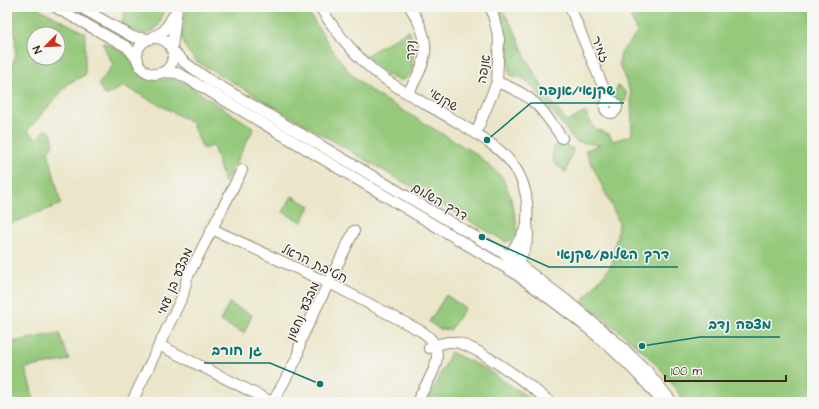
<svg xmlns="http://www.w3.org/2000/svg" width="819" height="409" font-family="'Architects Daughter','Playpen Sans Hebrew',sans-serif">
<style>
.green{fill:#95c97b;stroke:#687a4c;fill-rule:evenodd}
.lines{fill:none;stroke-linecap:round;stroke-linejoin:round}
.minor-casing{stroke:#938874;stroke-width:12}
.minor{stroke:#fff;stroke-width:10}
.labels{text-anchor:middle;stroke-width:3;stroke-linejoin:round;paint-order:stroke}
.street-label{font-size:13px;fill:#3b2a1e;stroke:#f6f6f2}
.leader{fill:none;stroke:#0f766e;stroke-width:1.5}
.callout-dot{fill:#0f766e;stroke:#f6f6f2;stroke-width:1.5}
.callout-label{font-size:14px;text-anchor:middle;font-weight:bold;fill:#0f766e;stroke:#f6f6f2;stroke-width:3;stroke-linejoin:round;paint-order:stroke}
</style>
<rect width="100%" height="100%" fill="#f6f6f2"/>
<filter id="ink" filterUnits="userSpaceOnUse"><feTurbulence type="fractalNoise" baseFrequency=".025" numOctaves="2"/><feDisplacementMap in="SourceGraphic" scale="8" xChannelSelector="R" yChannelSelector="G"/><feConvolveMatrix kernelMatrix="1 2 1 2 8 2 1 2 1" color-interpolation-filters="sRGB"/></filter>
<filter id="wash" filterUnits="userSpaceOnUse"><feTurbulence type="fractalNoise" baseFrequency=".012" numOctaves="4" result="noise"/><feDisplacementMap in="SourceGraphic" scale="16" xChannelSelector="R" yChannelSelector="G"/><feGaussianBlur stdDeviation="0.9" result="paint"/><feColorMatrix in="noise" values="0 0 0 0 0 0 0 0 0 0 0 0 0 0 0 0 0 1.4 0 .05"/><feComposite in="paint" operator="in"/></filter>
<g filter="url(#wash)">
<rect width="100%" height="100%" fill="#ebe6ca"/>
<g class="green">
<path d="M13,7H36L85,33V75L69,83L27,131L37,139L44,130L50,131C54,139 55,144 48,151L61,204L7,225V79L16,55ZM34,34H58V58H34Z"/>
<path d="M126,7H156L164,9C158,40 143,37 121,24Z"/>
<path d="M187,7H305L334,52L350,73L372,92L476,154L502,177L510,195L516,220L517,231L513,239L506,242L196,61C176,40 183,33 187,7Z"/>
<path d="M627,7H812V402H684C659,358 621,333 582,302L612,264L619,222L585,150L600,145L576,142L533,87L523,78L510,75L507,48L497,13L503,11L515,31L525,56L547,96L567,122L585,112L594,128L609,134L613,141L632,135L631,94L619,64L621,53L637,33Z"/>
<path d="M409,30C413,40 418,79 401,80C391,81 372,63 365,56Z"/>
<polygon points="103,42 127,54 138,74 149,80 172,79 181,81 254,128 225,183 213,146 203,149 191,122 124,86 107,95 103,94 99,84 113,65 104,47"/>
<polygon points="618,86 626,92 626,100 619,106 611,99"/>
<polygon points="557,142 573,149 566,172 554,163 552,151"/>
<polygon points="292,196 310,206 302,222 283,212"/>
<polygon points="446,295 465,308 450,330 439,329 429,322"/>
<polygon points="229,303 252,315 244,333 220,321"/>
<polygon points="59,333 69,360 25,368 35,402 7,402 7,341 8,343"/>
<polygon points="451,352 488,370 535,402 427,402"/>
</g>
</g>
<g filter="url(#ink)">
<g class="lines">
<defs>
<g id="minor">
<polyline points="55,7 127,47 138,60"/>
<polyline points="80,7 133,37 149,39"/>
<path d="M320,7C337,34 356,58 382,77C407,95 436,109 462,125C502,149 531,169 527,220C527,225 528,230 528,235C527,245 522,255 518,264L507,268C509,249 520,243 527,225"/>
<polyline points="570,7 609,101"/>
<polyline points="153,37 164,31 175,13"/>
<circle cx="155" cy="56" r="18"/>
<polyline points="172,48 177,7"/>
<polyline points="173,51 184,62 208,79 508,256 566,300 620,345 647,371 672,402"/>
<path d="M163,72L177,73L187,78L513,272C566,310 621,350 662,402"/>
<path d="M497,82C533,95 541,107 562,138"/>
<path d="M408,93C428,59 433,43 410,7"/>
<circle cx="611" cy="107" r="6"/>
<polyline points="476,133 497,82 499,39 491,7"/>
<path d="M212,229L337,287L421,331C453,351 429,377 417,402"/>
<polyline points="159,345 272,402"/>
<path d="M429,348C437,345 444,341 453,342C474,343 532,387 550,402"/>
<polyline points="132,402 183,295 187,278 242,170"/>
<polyline points="273,402 297,358 301,339 354,231"/>
</g>
</defs>
<use href="#minor" class="minor-casing"/>
<use href="#minor" class="minor"/>
</g>
</g>
<g class="labels">
<g class="street-label">
<text transform="translate(601 49) rotate(68)" y="5">זמיר</text>
<text transform="translate(410 50) rotate(-89)" y="5">נקר</text>
<text transform="translate(483 69) rotate(-81)" y="5">אנפה</text>
<text transform="translate(444 99) rotate(31)" y="5">שקנאי</text>
<text transform="translate(440 201) rotate(30)" y="5">דרך השלום</text>
<text transform="translate(315 263) rotate(26)" y="5">חטיבת הראל</text>
<text transform="translate(174 281) rotate(-67)" y="5">מבצע בן עמי</text>
<text transform="translate(302 311) rotate(-66)" y="5">מבצע נחשון</text>
</g>
</g>
<path class="leader" d="M487 140L531 103H624M482 237L549 267H678M642 346L700 337H780M320 384L270 363H204"/>
<g class="callout-dot">
<circle cx="487" cy="140" r="4"/>
<circle cx="482" cy="237" r="4"/>
<circle cx="642" cy="346" r="4"/>
<circle cx="320" cy="384" r="4"/>
</g>
<g class="callout-label">
<text x="577" y="95">שקנאי/אנפה</text>
<text x="613" y="259">דרך השלום/שקנאי</text>
<text x="740" y="329">מצפה נדב</text>
<text x="237" y="355">גן חורב</text>
</g>
<rect width="819" height="409" fill="none" stroke="#f6f6f2" stroke-width="24"/>
<g transform="translate(46 46) rotate(246)"><circle r="19" fill="#f6f6f2" stroke="#aba49d"/>
<path d="M0-3L7 15L0 10L-7 15Z" fill="#c8321e"/>
<text y="-6" font-size="11" font-weight="bold" text-anchor="middle" fill="#3b2a1e">N</text>
</g>
<path d="M665 375v6h121v-6" fill="none" stroke="#3b2a1e" stroke-width="2"/>
<text x="671" y="375" font-size="12" fill="#3b2a1e" stroke="#f6f6f2" stroke-width="3" paint-order="stroke">100 m</text>
</svg>
